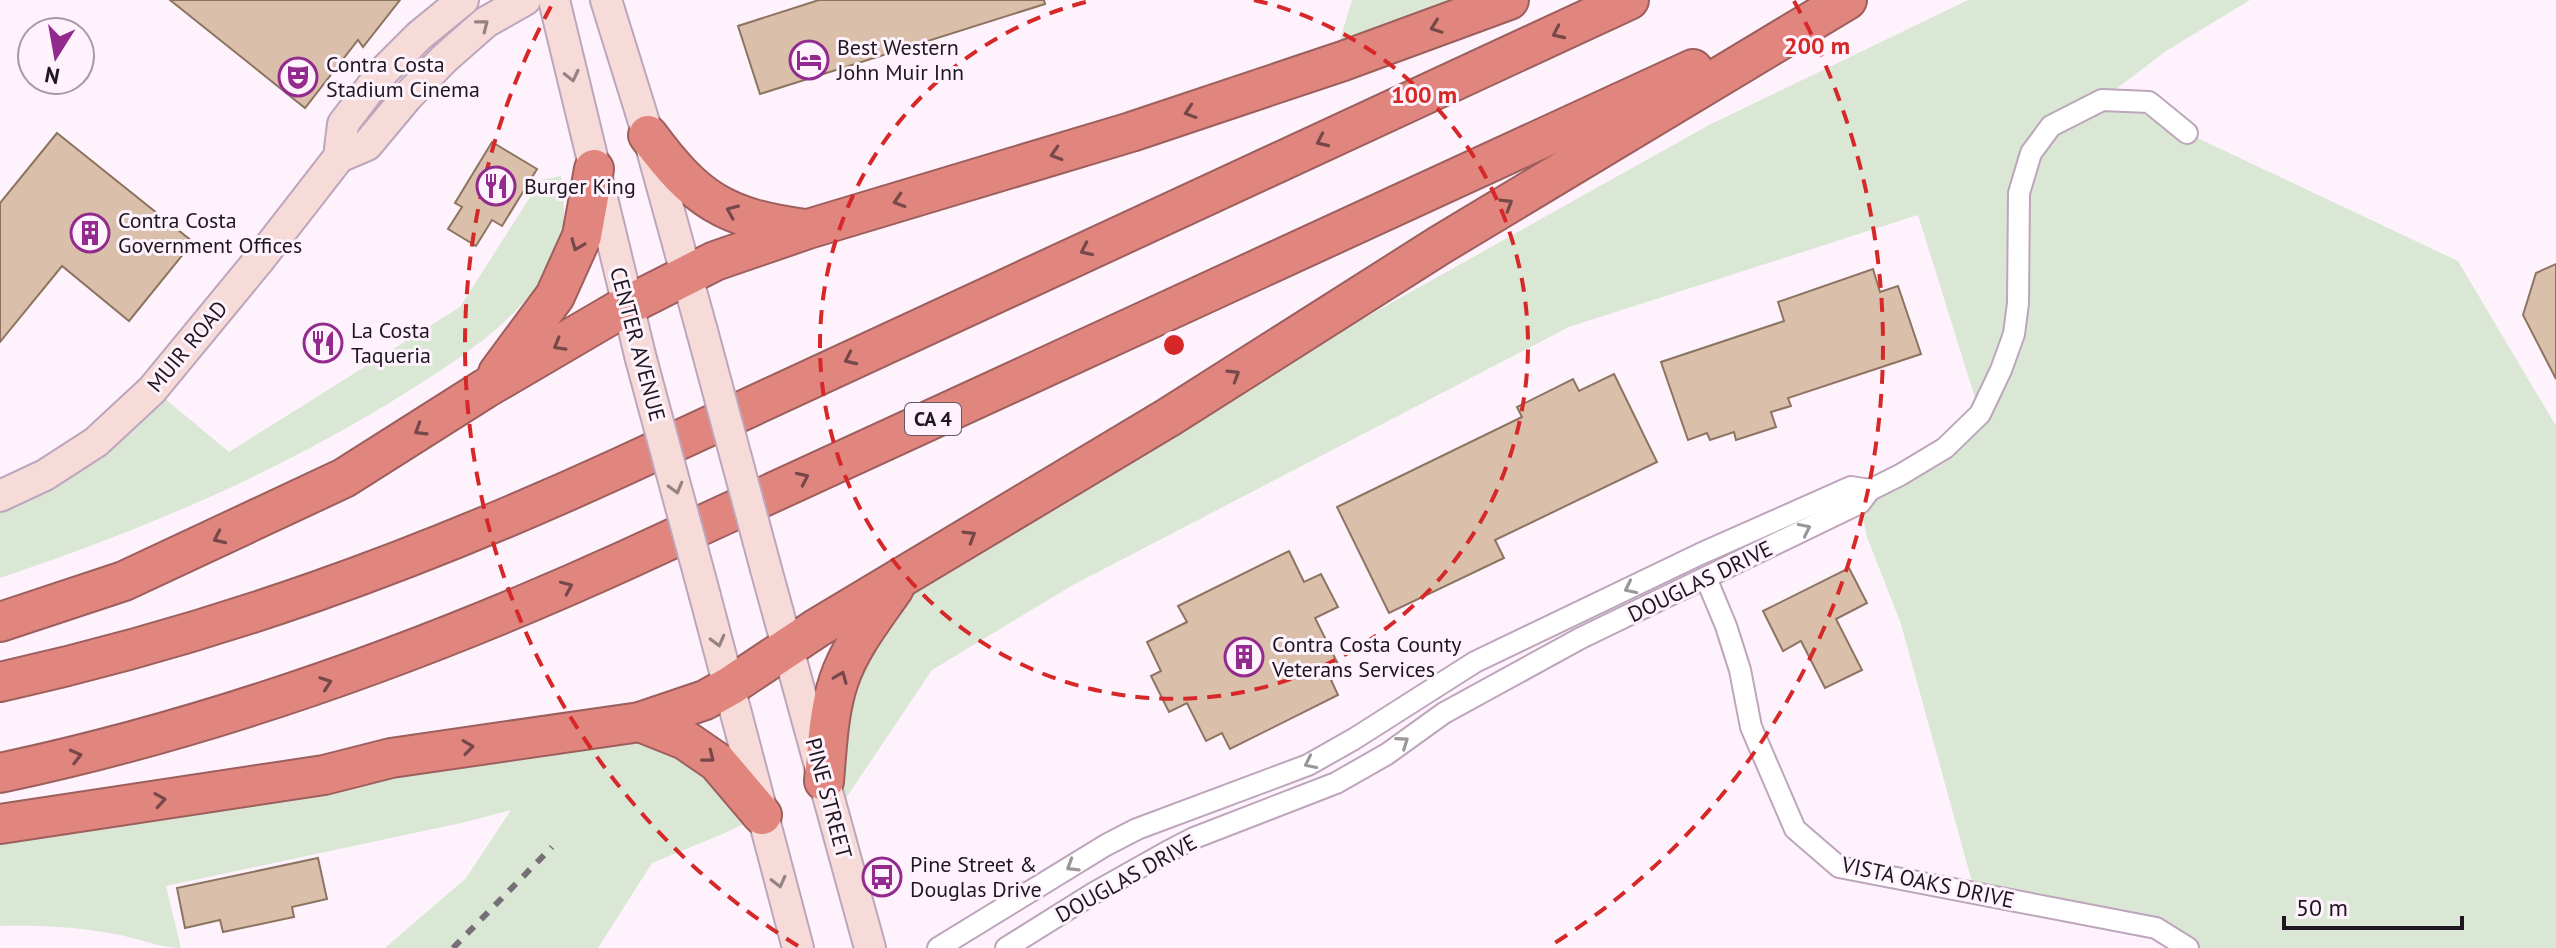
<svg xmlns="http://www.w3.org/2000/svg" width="2556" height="948" font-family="'PT Sans',sans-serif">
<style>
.green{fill:#dae7d5}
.building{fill:#dabfab;stroke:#8d7461;stroke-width:2}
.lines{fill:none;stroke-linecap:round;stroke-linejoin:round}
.street-casing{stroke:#bda5bc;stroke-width:24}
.secondary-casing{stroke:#bda5bc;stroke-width:34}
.highway-casing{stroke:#9d5f5d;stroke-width:42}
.street{stroke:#fff;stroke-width:20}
.secondary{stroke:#f6dbd8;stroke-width:30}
.highway{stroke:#e1867e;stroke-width:38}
.rail{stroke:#786e77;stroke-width:6;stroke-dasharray:10 10;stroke-linecap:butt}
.secondary-bridge-casing{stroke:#bda5bc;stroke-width:34;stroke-linecap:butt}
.secondary-bridge{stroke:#f6dbd8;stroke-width:30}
.oneway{stroke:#958285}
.oneway2{stroke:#76484a}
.oneway3{stroke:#9a969a}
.ring{fill:none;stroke:#d62828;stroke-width:4;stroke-dasharray:14 10}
.labels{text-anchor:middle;stroke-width:6;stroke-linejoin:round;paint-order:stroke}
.shield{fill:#fef3fd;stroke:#625862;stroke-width:2}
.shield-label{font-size:20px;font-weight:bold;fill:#1f161f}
.poi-label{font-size:22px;fill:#1f161f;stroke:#fef3fd;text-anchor:start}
.street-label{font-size:22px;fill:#1f161f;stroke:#fef3fd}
.centre{fill:#d62828;stroke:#fef3fd;stroke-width:4}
.ring-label{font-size:24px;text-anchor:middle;font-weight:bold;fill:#d62828;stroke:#fef3fd;stroke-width:6;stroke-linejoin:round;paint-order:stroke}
</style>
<rect width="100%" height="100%" fill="#fef3fd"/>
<g class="green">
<polygon points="1352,0 1460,0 1339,43"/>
<polygon points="1968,0 2250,0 2166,51 2103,99 2149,102 2187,133 2458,261 2556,426 2556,948 2188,948 2156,928 1975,893 1901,624 1867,537 1860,503 1980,414 1918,215 1569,327 1073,585 932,670 834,816 831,712 903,576 1709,125"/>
<path d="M561,176C564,201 567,224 558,248C531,315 461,358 402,395C276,474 140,531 0,578V496L163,397L229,452L460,307L541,180Z"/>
<path d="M640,722L762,815L725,833L652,863L598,948H385L466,878L511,810L466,822L166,886L181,948C160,948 140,939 120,935C80,927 40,925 0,926V824Z"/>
</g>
<g class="building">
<polygon points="170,0 400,0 363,47 358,40 305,108"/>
<polygon points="819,0 1044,0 1045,4 760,94 738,26"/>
<polygon points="57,133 193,242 129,321 62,266 0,342 0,203"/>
<polygon points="492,142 537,169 502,226 492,220 476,246 448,229 462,207 455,203"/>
<polygon points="2556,264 2556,379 2523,315 2536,273"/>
<polygon points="1873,269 1880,292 1898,286 1921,354 1788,398 1791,406 1771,412 1776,427 1736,440 1734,432 1710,440 1707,433 1688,440 1661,362 1784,321 1778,302"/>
<polygon points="1614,374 1657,462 1495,540 1504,558 1389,613 1337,507 1522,417 1517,407 1573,379 1579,391"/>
<polygon points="1289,551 1304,582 1321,574 1338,607 1315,618 1343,674 1331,680 1338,695 1230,749 1222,733 1206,741 1187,703 1169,712 1151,676 1161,671 1147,642 1187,622 1178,606"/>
<polygon points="1849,568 1867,603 1836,619 1862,670 1825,688 1801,641 1783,651 1763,611"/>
<polygon points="318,858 327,899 292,907 294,917 223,932 220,920 185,928 177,888"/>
</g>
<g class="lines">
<defs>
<g id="street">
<polyline points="1706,578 1726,626 1740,670 1751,727 1795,829 1839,867 2156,928 2188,948"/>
<polyline points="938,948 1106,845 1137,829 1308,765 1354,739 1475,662 1700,554 1851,487 1870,490"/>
<polyline points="1006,948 1094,893 1167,852 1194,838 1336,783 1387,754 1444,713 1581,638 1860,503 1870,490 1900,475 1945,448 1980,414 2001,370 2014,334 2018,303 2019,193 2031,153 2051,126 2102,100 2149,102 2187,133"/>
</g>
<g id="secondary">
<polyline points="554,0 641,359"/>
<polyline points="606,0 648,135 702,331"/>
<polyline points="339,157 367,145 407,97 445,58 486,22 525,0"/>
<polyline points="0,496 45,475 96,442 152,390 259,260 339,157 343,124 381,74 419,36 463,0"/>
<polyline points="766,569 870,948"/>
<polyline points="705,596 798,948"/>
</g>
<g id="highway">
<path d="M648,135C696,200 724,218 805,229"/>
<polyline points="498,373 555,296 582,236 594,169"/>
<polyline points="0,622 124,581 344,478 486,388 626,306 715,261 808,229 1131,132 1343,61 1509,0"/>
<path d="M0,682C220,633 416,561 621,467L1629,0"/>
<polyline points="640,722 685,740 717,762 762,815"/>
<path d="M0,773C217,727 424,652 626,560L1693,69"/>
<path d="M824,781C827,748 828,712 839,680C850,647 874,617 894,588"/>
<polyline points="0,824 324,775 391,758 640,722 705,700 730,686 817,628 1169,417 1440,245 1847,0"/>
</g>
</defs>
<use href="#street" class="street-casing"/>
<use href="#secondary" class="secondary-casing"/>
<use href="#highway" class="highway-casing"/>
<use href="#street" class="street"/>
<use href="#secondary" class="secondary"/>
<use href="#highway" class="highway"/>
<polyline class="rail" points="453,948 552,847"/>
<defs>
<g id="secondary-bridge">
<polyline points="702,331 766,569"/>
<polyline points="641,359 705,596"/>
</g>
</defs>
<use href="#secondary-bridge" class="secondary-bridge-casing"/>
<use href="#secondary-bridge" class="secondary-bridge"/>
</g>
<defs><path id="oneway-chevron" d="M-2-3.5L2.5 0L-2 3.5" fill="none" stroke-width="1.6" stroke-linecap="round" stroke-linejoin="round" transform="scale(2)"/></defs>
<g class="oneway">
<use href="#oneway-chevron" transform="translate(483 25) rotate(-38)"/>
<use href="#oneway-chevron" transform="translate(572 76) rotate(77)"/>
<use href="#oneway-chevron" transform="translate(676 488) rotate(75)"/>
<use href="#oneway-chevron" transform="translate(718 641) rotate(75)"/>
<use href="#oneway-chevron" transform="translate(779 882) rotate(76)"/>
</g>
<g class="oneway2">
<use href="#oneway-chevron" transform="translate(1436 27) rotate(160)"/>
<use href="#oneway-chevron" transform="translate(1558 33) rotate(155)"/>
<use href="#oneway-chevron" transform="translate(1190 112) rotate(162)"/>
<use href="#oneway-chevron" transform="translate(1322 141) rotate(155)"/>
<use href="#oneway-chevron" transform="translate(1056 154) rotate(163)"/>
<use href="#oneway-chevron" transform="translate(899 201) rotate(163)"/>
<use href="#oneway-chevron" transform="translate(1507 204) rotate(-31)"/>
<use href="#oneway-chevron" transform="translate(732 211) rotate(-157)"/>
<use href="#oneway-chevron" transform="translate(577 245) rotate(112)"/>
<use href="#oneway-chevron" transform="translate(1086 250) rotate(155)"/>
<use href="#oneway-chevron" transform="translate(559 345) rotate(150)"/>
<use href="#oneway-chevron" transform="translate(850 359) rotate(155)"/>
<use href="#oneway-chevron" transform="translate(1234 375) rotate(-32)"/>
<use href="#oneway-chevron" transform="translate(420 430) rotate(148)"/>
<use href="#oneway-chevron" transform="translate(803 478) rotate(-25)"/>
<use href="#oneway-chevron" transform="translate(970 536) rotate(-31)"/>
<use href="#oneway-chevron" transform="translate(219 538) rotate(155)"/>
<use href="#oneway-chevron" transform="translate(567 587) rotate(-24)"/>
<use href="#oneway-chevron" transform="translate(841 677) rotate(-68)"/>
<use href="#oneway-chevron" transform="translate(326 683) rotate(-19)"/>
<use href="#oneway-chevron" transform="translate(468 747) rotate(-8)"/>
<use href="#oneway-chevron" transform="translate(76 756) rotate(-14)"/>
<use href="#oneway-chevron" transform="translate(709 757) rotate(38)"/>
<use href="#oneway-chevron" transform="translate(160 800) rotate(-9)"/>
</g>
<g class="oneway3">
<use href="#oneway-chevron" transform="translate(1805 529) rotate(-26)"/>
<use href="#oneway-chevron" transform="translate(1630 588) rotate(154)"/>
<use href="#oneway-chevron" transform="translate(1403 742) rotate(-35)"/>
<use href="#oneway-chevron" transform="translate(1310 763) rotate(154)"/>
<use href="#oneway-chevron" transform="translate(1072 866) rotate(148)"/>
</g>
<g class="ring">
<path d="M1254 0A354 354 0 1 1 1094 0"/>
<path d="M798 946A709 709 0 0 1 554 1M1794 1A709 709 0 0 1 1550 946"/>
</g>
<defs>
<symbol id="hotel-ring" viewBox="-11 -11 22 22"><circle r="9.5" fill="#fef3fd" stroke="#932a8e" stroke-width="1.5"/><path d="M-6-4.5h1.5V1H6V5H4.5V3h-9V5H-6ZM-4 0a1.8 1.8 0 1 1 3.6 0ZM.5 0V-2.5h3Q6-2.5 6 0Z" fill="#932a8e"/></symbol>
<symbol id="theatre-ring" viewBox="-11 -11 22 22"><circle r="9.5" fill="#fef3fd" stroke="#932a8e" stroke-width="1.5"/><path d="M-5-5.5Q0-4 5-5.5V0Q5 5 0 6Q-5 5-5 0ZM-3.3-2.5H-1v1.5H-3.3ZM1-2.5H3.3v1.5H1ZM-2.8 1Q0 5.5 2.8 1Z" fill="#932a8e"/></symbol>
<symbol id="restaurant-ring" viewBox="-11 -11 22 22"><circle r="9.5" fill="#fef3fd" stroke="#932a8e" stroke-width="1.5"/><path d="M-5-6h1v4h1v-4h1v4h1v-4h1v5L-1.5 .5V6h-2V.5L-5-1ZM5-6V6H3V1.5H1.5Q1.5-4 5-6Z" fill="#932a8e"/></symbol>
<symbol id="building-ring" viewBox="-11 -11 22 22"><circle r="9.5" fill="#fef3fd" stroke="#932a8e" stroke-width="1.5"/><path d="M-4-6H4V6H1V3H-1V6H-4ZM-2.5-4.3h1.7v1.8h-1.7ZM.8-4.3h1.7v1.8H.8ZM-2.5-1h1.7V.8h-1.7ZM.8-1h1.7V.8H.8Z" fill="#932a8e"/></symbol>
<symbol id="bus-ring" viewBox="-11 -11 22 22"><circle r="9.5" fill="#fef3fd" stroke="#932a8e" stroke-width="1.5"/><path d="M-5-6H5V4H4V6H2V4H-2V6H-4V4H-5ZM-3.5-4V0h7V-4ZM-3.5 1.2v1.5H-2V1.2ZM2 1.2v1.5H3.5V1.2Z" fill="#932a8e"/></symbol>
</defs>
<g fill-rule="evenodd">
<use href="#hotel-ring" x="787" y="38" width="44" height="44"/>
<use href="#theatre-ring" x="276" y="55" width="44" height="44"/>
<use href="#restaurant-ring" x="474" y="164" width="44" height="44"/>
<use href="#building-ring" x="68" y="211" width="44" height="44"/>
<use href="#restaurant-ring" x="301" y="321" width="44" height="44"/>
<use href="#building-ring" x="1222" y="635" width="44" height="44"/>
<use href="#bus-ring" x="860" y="855" width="44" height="44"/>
</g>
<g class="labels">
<rect class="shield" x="905" y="403" width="56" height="32" rx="6"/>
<g class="shield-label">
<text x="933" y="426">CA 4</text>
</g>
<g class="poi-label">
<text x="837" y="55">Best Western<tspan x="837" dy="25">John Muir Inn</tspan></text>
<text x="326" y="72">Contra Costa<tspan x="326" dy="25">Stadium Cinema</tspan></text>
<text x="524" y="194">Burger King</text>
<text x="118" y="228">Contra Costa<tspan x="118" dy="25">Government Offices</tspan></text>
<text x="351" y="338">La Costa<tspan x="351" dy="25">Taqueria</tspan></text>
<text x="1272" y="652">Contra Costa County<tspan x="1272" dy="25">Veterans Services</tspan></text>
<text x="910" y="872">Pine Street &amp;<tspan x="910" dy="25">Douglas Drive</tspan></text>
</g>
<g class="street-label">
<text transform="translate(638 344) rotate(75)" y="8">CENTER AVENUE</text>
<text transform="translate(187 346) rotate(-50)" y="8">MUIR ROAD</text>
<text transform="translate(1700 581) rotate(-26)" y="8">DOUGLAS DRIVE</text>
<text transform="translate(829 798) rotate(75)" y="8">PINE STREET</text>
<text transform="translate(1126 878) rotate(-29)" y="8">DOUGLAS DRIVE</text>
<text transform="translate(1928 882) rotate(12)" y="8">VISTA OAKS DRIVE</text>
</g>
</g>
<circle cx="1174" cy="345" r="12" class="centre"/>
<g class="ring-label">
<text x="1817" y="54">200 m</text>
<text x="1424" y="103">100 m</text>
</g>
<g transform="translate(56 56) rotate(191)"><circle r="38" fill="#fef3fd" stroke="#a59ba4" stroke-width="2"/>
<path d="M0-6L14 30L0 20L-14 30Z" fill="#932a8e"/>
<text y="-12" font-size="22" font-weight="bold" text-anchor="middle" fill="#1f161f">N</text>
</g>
<path d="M2284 916v12h178v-12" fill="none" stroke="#1f161f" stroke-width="4"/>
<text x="2296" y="916" font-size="24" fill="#1f161f" stroke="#fef3fd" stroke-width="6" paint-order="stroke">50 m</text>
</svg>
